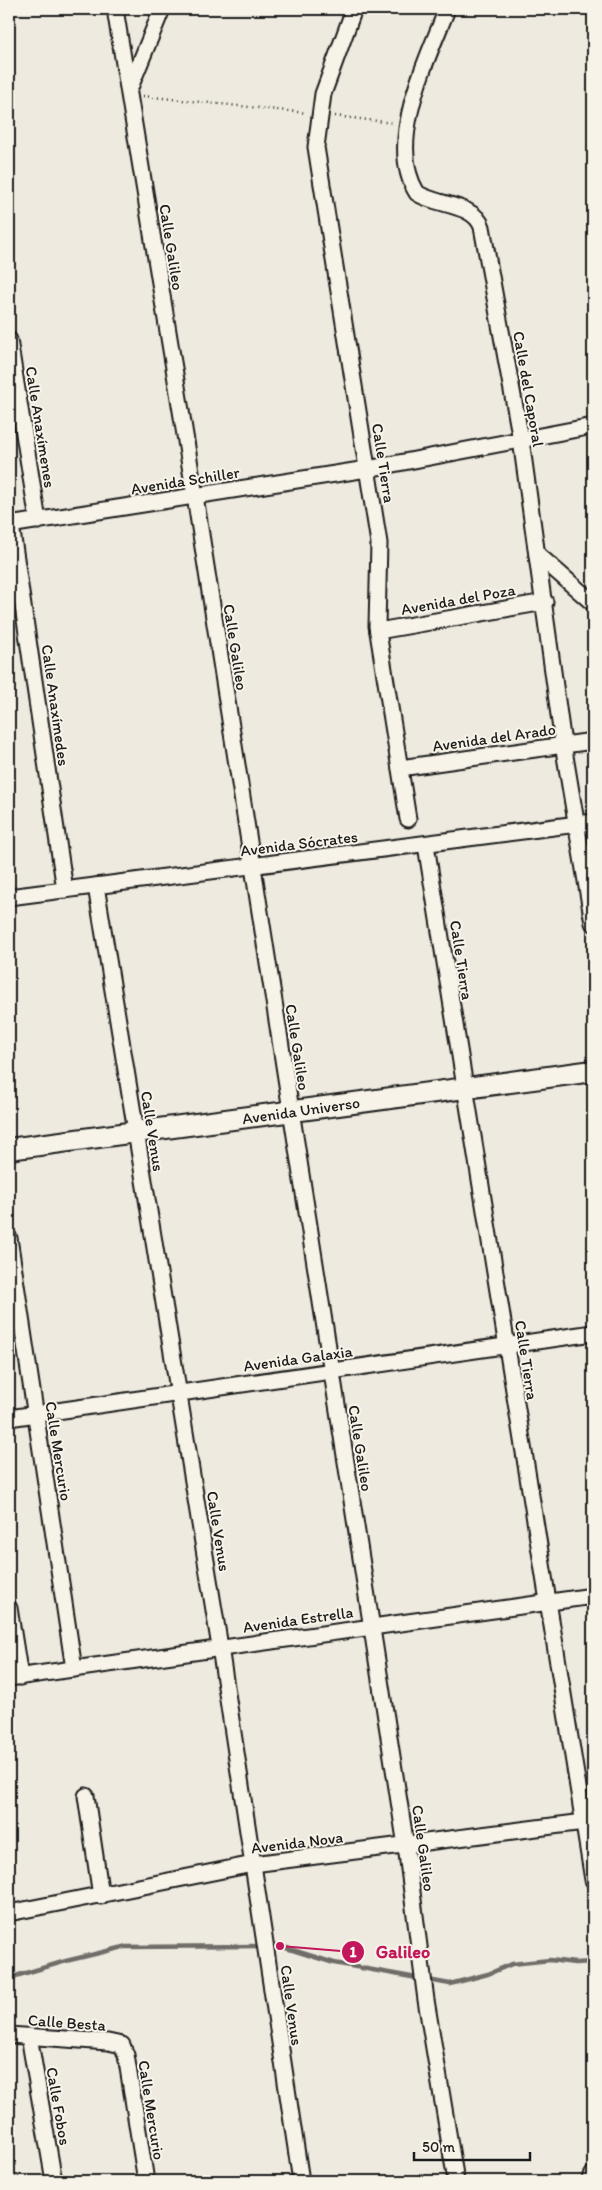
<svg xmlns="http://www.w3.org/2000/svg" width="602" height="2190" font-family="Itim,sans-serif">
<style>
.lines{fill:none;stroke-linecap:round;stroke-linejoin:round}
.stream{stroke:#6f6d69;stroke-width:4.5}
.minor-casing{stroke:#1c1c1c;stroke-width:19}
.tertiary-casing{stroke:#1c1c1c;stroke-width:24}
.path{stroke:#1c1c1c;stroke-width:2.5;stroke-dasharray:1 4;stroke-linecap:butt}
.minor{stroke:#f7f3e8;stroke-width:15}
.tertiary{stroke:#f7f3e8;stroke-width:20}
.labels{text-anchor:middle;stroke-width:4;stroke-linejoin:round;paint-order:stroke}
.street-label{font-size:16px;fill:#1c1c1c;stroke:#f7f3e8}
.leader{fill:none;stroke:#c2185b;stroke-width:2}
.callout-dot{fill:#c2185b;stroke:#f7f3e8;stroke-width:2}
.mark-label{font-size:15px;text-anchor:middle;font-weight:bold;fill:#fff}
.callout-label{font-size:18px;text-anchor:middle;font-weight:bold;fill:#c2185b;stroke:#f7f3e8;stroke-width:4;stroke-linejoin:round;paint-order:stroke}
</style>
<rect width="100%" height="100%" fill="#eeeae0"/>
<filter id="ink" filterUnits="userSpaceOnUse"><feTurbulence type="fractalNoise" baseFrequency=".02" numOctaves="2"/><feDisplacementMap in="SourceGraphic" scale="10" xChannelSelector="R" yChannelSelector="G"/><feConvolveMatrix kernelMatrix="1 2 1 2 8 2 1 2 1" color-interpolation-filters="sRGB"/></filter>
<g filter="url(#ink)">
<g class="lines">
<polyline class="stream" points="9,1978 66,1961 124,1947 280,1946 334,1963 450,1984 488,1974 512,1964 550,1960 575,1963 593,1962"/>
<defs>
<g id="minor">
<polyline points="115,9 195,496 406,1846 426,2000 456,2181"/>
<polyline points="354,9 323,94 316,147 379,543 377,626 408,819"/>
<path d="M447,9C428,58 385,143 417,193C436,206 474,203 482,227L521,440L563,744L593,923"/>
<polyline points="129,90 162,9"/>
<polyline points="9,340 38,521"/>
<polyline points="9,525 367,469 593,426"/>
<polyline points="11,525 65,890"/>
<polyline points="537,554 593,603"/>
<polyline points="378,631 545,602"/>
<polyline points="400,768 593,741"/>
<polyline points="426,845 593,1880"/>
<polyline points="96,886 220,1647 301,2181"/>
<polyline points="9,897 593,822"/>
<polyline points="9,1238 74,1669"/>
<polyline points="9,1418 593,1333"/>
<polyline points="9,1608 20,1677"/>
<polyline points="9,1678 593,1596"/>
<polyline points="86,1796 101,1896"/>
<polyline points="9,1913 253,1864 592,1821"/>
<polyline points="9,2035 108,2042 122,2045 126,2055 146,2181"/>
<polyline points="29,2036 54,2181"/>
<polyline points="590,2181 593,2174"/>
</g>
<polyline id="tertiary" points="9,1149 593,1071"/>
</defs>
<use href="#minor" class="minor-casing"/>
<use href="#tertiary" class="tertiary-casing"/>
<g class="path">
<polyline points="143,96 307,113"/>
<polyline points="335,116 394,123"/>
</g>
<use href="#minor" class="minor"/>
<use href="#tertiary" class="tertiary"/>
</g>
</g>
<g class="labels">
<g class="street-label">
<text transform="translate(172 247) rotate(81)" y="6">Calle Galileo</text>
<text transform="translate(529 389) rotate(80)" y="6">Calle del Caporal</text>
<text transform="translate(41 427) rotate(81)" y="6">Calle Anaxímenes</text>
<text transform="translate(384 463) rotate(81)" y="6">Calle Tierra</text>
<text transform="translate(185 480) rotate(-9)" y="6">Avenida Schiller</text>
<text transform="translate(458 599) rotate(-10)" y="6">Avenida del Poza</text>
<text transform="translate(236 647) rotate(81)" y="6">Calle Galileo</text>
<text transform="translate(56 705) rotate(82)" y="6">Calle Anaxímedes</text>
<text transform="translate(494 737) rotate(-8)" y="6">Avenida del Arado</text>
<text transform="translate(299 843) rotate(-7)" y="6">Avenida Sócrates</text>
<text transform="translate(462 960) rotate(81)" y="6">Calle Tierra</text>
<text transform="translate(298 1047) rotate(81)" y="6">Calle Galileo</text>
<text transform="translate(301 1110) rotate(-8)" y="6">Avenida Universo</text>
<text transform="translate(153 1131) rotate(81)" y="6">Calle Venus</text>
<text transform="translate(298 1358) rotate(-8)" y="6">Avenida Galaxia</text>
<text transform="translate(527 1360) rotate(81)" y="6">Calle Tierra</text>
<text transform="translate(361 1448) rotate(81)" y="6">Calle Galileo</text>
<text transform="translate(59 1451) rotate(81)" y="6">Calle Mercurio</text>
<text transform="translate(219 1531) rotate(81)" y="6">Calle Venus</text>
<text transform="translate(298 1619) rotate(-8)" y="6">Avenida Estrella</text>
<text transform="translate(297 1842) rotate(-7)" y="6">Avenida Nova</text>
<text transform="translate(424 1848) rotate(82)" y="6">Calle Galileo</text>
<text transform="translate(292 2005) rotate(82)" y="6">Calle Venus</text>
<text transform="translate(67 2022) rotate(4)" y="6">Calle Besta</text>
<text transform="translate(59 2106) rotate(80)" y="6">Calle Fobos</text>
<text transform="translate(152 2110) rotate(81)" y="6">Calle Mercurio</text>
</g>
</g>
<path class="leader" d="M280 1946L353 1952"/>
<g class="callout-dot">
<circle cx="280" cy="1946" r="5"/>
<circle cx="353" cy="1952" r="12"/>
</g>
<g class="mark-label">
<text x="353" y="1957">1</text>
</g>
<g class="callout-label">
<text x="403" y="1958">Galileo</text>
</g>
<rect width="602" height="2190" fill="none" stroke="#f7f3e8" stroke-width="30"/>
<rect x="15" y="15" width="572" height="2160" fill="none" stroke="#1c1c1c" stroke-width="2" filter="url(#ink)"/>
<path d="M414 2152v8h116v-8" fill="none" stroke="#1c1c1c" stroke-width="2.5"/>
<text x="422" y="2152" font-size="15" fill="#1c1c1c" stroke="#f7f3e8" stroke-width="4" paint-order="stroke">50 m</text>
</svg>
